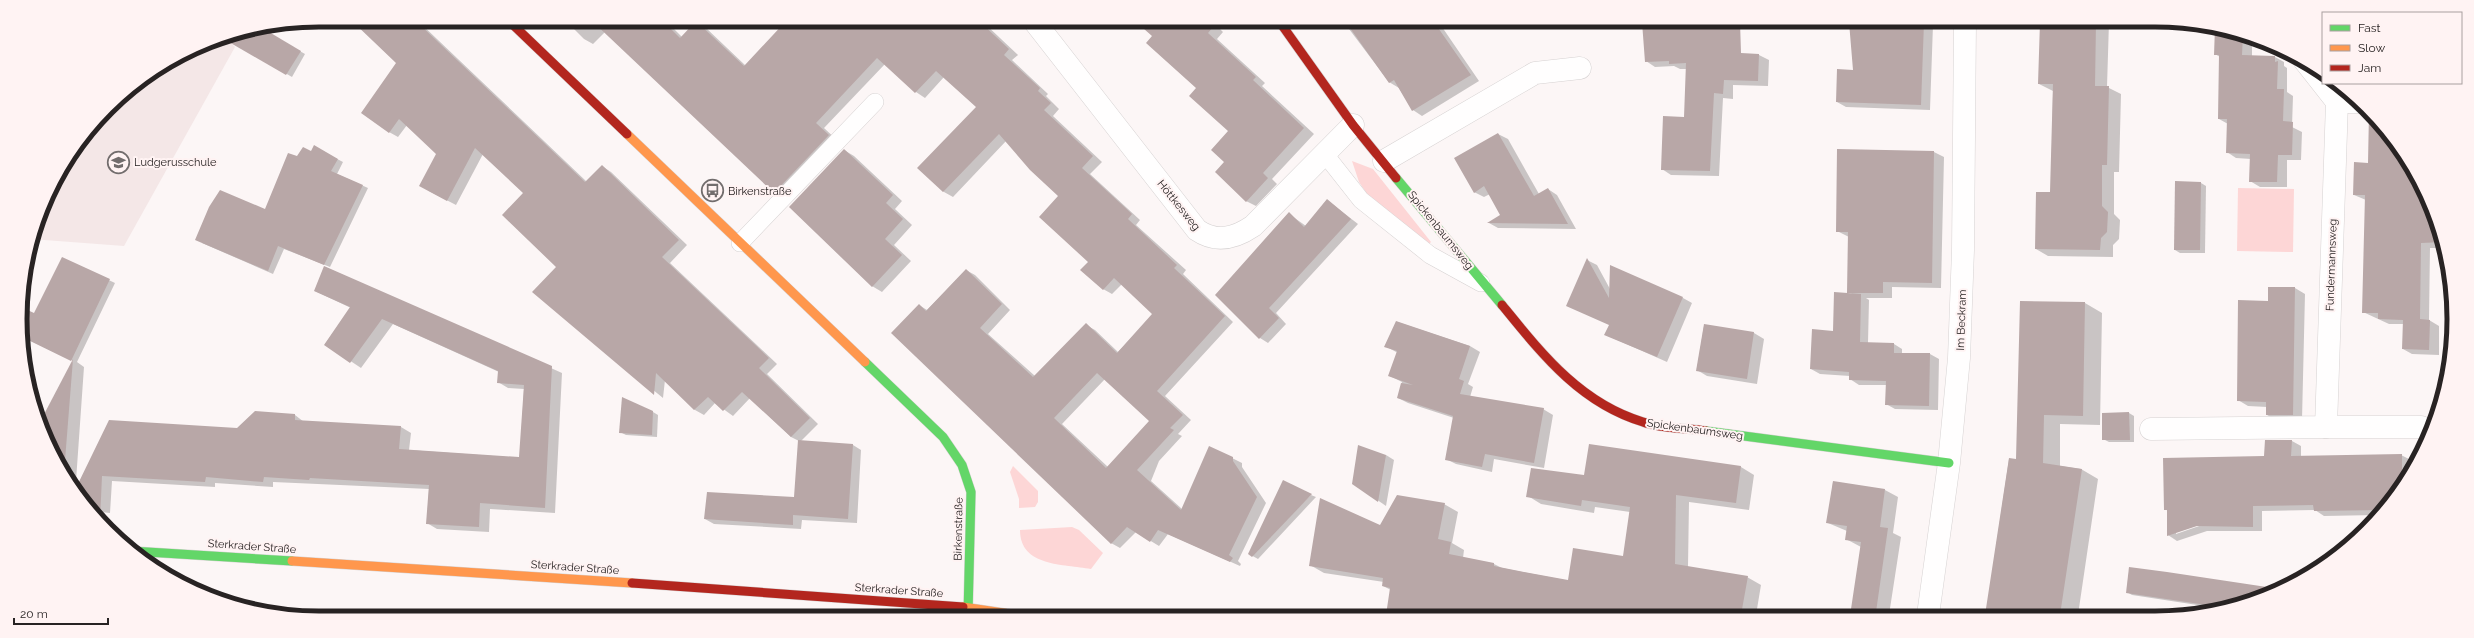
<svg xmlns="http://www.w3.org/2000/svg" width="2474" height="638" font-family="Raleway,sans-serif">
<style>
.built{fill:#f4e7e7}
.green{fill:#fdd6d6}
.shadow{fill:#0003;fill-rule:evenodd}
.building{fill:#b8a7a7;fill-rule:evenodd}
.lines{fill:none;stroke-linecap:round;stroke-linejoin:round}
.lane-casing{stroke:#d6d2d2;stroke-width:18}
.street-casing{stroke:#d6d2d2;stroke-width:23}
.fast-casing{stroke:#d6d2d2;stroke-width:10}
.slow-casing{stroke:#d6d2d2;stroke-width:10}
.jam-casing{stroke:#d6d2d2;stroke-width:10}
.lane{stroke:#fffefe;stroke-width:17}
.street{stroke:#fffefe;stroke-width:22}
.fast{stroke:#63d668;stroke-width:9}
.slow{stroke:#ff974d;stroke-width:9}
.jam{stroke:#b3261e;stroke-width:9}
.labels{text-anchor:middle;stroke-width:4;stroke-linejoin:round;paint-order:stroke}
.poi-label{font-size:11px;fill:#282323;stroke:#fff3f3;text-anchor:start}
.street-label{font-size:11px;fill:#282323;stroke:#fff3f3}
.rim{fill:none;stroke:#282323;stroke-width:5}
</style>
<rect width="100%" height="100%" fill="#fcf6f6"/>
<polygon class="built" points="224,37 235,47 124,246 31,239 51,187 82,137 122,94 205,43"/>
<g class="green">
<polygon points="1352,161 1373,169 1431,242 1428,245 1369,197 1359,182"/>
<polygon points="2238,188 2294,189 2293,252 2237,251"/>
<polygon points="1013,466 1038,491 1038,502 1035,507 1019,508 1019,499 1010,472"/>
<path d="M1072,527L1079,530L1103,553L1091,569C1064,564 1020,567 1020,530Z"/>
</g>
<g class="shadow">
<polygon points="352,20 417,20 587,182 602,166 611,172 687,245 670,263 777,364 767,374 818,424 800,442 853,445 861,450 857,523 802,520 801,529 714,524 705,519 795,498 799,441 791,437 750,398 733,416 715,403 704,415 695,410 665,380 663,398 533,292 558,267 524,193 483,154 456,205 429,191 438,154 407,125 398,137 389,132 397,63"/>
<path d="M565,20H665L682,37L697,22L705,27L746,66L788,21H829L852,43L873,21H982L1018,55L1012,60L1048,94L1046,96L1059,109L1053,116L1102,162L1090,174L1140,220L1136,225L1186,270L1183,274L1233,322L1165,396L1191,420L1178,434L1182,436L1159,461L1151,481L1182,509L1232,458L1242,463V467L1266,503L1238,561L1241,564L1240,566L1168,534L1159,546L1136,532L1120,548L1111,543L919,305L927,310L966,270L975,275L1010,310L988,334L1035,376L1086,325L1095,330L1118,352L1154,314L1122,284L1112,294L1103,289L1059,196L1007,140L953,197L944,192L919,168L977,107L944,77L925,98L916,92L885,64L824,128L838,141L783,198L774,192L605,32L593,44L584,39ZM1105,379L1151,421L1108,467L1062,424Z"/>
<polygon points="1212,21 1223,32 1217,39 1265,83 1262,86 1314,134 1272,179 1277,184 1256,206 1246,201 1226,162 1230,131 1197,88 1147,43"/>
<polygon points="1343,21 1413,22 1417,28 1426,22 1437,22 1440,24 1479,81 1422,116 1413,110 1399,88 1389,82"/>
<polygon points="1643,22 1717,22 1719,54 1759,55 1769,60 1768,86 1733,85 1733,99 1723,98 1719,176 1671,175 1662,169 1685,118 1687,69 1680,69 1674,66 1655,67 1646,61"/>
<polygon points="1850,22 1929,22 1933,25 1930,110 1846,107 1837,102 1854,71"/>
<polygon points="2041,22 2109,22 2107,87 2121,94 2119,172 2114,172 2114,214 2120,220 2119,239 2113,245 2113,257 2048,256 2036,249 2051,193 2053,91 2039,84"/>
<polygon points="257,27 305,54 292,77 223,37"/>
<polygon points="2221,29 2252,36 2252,56 2275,57 2284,62 2284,66 2287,68 2287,92 2293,96 2292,127 2302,132 2301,160 2287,160 2287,187 2260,187 2250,181 2251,159 2236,158 2227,152 2228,124 2219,119 2220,57 2215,54"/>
<polygon points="2370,127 2383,127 2392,137 2423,187 2444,242 2445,248 2430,248 2429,320 2439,326 2439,355 2412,354 2403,349 2403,324 2389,324 2363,312 2366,200 2354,195 2369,164"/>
<polygon points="1498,134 1508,139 1539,194 1548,189 1557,195 1576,229 1498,228 1489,223 1502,215 1490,194 1484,197 1474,192"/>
<polygon points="314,147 343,162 337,174 368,188 330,267 284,249 273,274 202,243 265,211 297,158 311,153"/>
<polygon points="844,150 854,156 902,201 895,209 912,225 894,245 911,261 882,292 872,286"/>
<polygon points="1934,152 1944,157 1941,288 1892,287 1892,298 1866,298 1869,300 1868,343 1894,344 1902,349 1902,354 1930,354 1939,359 1938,410 1895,409 1886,404 1887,385 1859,385 1850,379 1850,376 1820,374 1811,369 1834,332 1852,294 1848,292 1849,237 1837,231"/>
<polygon points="2176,182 2201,183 2206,186 2205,253 2180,253 2175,250"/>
<polygon points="1327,200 1358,224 1276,313 1286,324 1268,343 1260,338 1216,295 1289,214 1306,226"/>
<polygon points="62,258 115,283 77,362 84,367 76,481 69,481 51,451 37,416 44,416 73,361 29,340"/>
<polygon points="1587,260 1597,265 1610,289 1683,298 1692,303 1667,362 1606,335 1610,325"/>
<polygon points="325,267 562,373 555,513 490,509 489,532 437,529 427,523 429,489 273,482 273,487 215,483 215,487 112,481 110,513 91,511 75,491 110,421 237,429 295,415 304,422 401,427 411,433 409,450 520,458 524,389 508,388 498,382 499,372 393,324 361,368 325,344 351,308 315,291"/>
<polygon points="2295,288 2305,294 2302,420 2276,420 2267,415 2267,407 2248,406 2238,400 2269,302"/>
<polygon points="2085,303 2102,313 2100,425 2060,424 2060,466 2081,469 2098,479 2078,615 1986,615 2009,459 2017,460"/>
<polygon points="1397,322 1470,346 1480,352 1468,384 1473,387 1470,397 1543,409 1553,415 1544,468 1494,459 1492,472 1456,464 1446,459 1454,418 1408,403 1398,398 1402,382 1390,376 1398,353 1385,346"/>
<polygon points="1704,326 1754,333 1764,339 1757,384 1707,376 1697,370"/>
<polygon points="653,412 658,415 657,437 626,435 620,432"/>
<polygon points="2129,413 2134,416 2134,442 2109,442 2103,439"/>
<path d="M2292,441L2301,446V457L2401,455L2411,460V468L2377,515L2324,516L2315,510L2262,511V531H2207L2177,541L2168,535V511L2165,509L2265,457ZM2202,523V525L2176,534V532Z"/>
<polygon points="1590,445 1741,467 1754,475 1749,510 1689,502 1688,567 1747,577 1761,585 1756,615 1387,615 1391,590 1383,586 1384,582 1324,573 1310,565 1380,527 1444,504 1458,512 1452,543 1464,550 1463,558 1494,564 1502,568 1569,581 1624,557 1630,512 1595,507 1594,513 1541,504 1528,496 1585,476"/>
<polygon points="1386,455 1394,460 1386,506 1353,483"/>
<polygon points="1833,482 1885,490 1898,497 1893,533 1901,537 1889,615 1851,615 1861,547 1846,539 1847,531 1828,523"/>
<polygon points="1311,495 1316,497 1258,559 1249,554"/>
<polygon points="2130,568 2278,590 2217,608 2132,595 2127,592"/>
</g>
<g class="building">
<polygon points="351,20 415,20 585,182 602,165 679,240 662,257 769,358 759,368 810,418 791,437 742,392 723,411 708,397 694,410 656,373 654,395 532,292 556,267 502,215 523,193 475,148 447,201 419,186 436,154 399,119 389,133 361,113 396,63"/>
<path d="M591,20H662L680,38L696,21L744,66L786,21H979L1009,49L1004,55L1040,88L1038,91L1051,103L1044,110L1093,156L1082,168L1132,214L1128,219L1177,265L1174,268L1225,316L1157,391L1183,415L1170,428L1174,430L1137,470L1181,510L1209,446L1233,457V461L1257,497L1229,555L1233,558L1230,562L1158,530L1150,542L1127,527L1111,544L891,333L919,304L926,311L966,269L1002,304L980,328L1033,377L1086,323L1117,353L1152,314L1114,278L1103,290L1080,270L1088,262L1039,217L1058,196L1030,170L999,134L943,192L917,168L976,107L936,71L915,93L877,58L816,123L829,135L774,193ZM1097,373L1149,421L1106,468L1054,418Z"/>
<polygon points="1135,21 1218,21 1208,33 1256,77 1253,80 1304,128 1263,173 1268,178 1246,202 1215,172 1224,162 1211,150 1228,131 1189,96 1196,88 1146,43 1152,36"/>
<polygon points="1345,21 1434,22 1471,75 1412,111 1394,80 1389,83"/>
<polygon points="1642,22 1740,22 1741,53 1759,54 1758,81 1724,80 1723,94 1714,93 1710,171 1661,170 1663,116 1684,117 1686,63 1669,64 1669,61 1645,62"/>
<polygon points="1849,22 1924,22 1921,105 1836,102 1837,69 1853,70"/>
<polygon points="2040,22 2096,22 2095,86 2109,86 2107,165 2102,165 2102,206 2108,212 2107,232 2101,238 2100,250 2035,249 2036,192 2050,192 2053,84 2038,84"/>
<polygon points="259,26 301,51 286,75 222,38"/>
<polygon points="2215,27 2243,34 2242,55 2275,56 2275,62 2278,61 2277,89 2284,89 2283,121 2293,122 2292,155 2278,155 2277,182 2249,182 2250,154 2226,153 2227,119 2218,119 2219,55 2214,55"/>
<polygon points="2369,112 2392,137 2423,187 2444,242 2421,243 2420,319 2430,320 2429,350 2402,349 2403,320 2378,319 2378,313 2362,313 2365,195 2353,195 2354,162 2368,163"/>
<polygon points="1498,133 1534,196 1548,188 1568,224 1487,223 1500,215 1484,186 1474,193 1454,158"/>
<polygon points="314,145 338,159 331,171 363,185 324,265 278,246 268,271 195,240 209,207 220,190 265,209 288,153 297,156 303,147 311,151"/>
<polygon points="844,149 893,195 886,203 903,219 885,239 902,255 872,287 789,207"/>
<polygon points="1837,149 1934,151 1932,283 1883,282 1883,293 1847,293 1848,232 1836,232"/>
<polygon points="2175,181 2201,182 2200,250 2174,250"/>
<polygon points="1327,199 1351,219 1269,308 1279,318 1259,339 1215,295 1289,212 1304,227"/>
<polygon points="62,257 110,279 71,361 24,338 21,307 34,313"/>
<polygon points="1587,258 1609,298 1610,265 1683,297 1657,357 1604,335 1609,325 1566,306"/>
<polygon points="324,266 552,366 545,508 480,503 479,527 426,524 429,485 310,478 309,480 264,477 263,482 206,477 205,482 102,476 100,520 82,501 75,490 109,420 237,428 255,411 295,414 295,420 401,426 399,449 519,457 524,385 497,383 498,371 382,319 350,363 324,345 350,307 314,291"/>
<polygon points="2268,287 2295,287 2293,415 2266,415 2266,402 2237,401 2238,300 2268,301"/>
<polygon points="1834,292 1861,294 1860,342 1894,343 1894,353 1930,353 1929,406 1885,405 1886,381 1849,380 1849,372 1810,369 1812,329 1833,331"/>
<polygon points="2020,301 2085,302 2083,416 2044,415 2043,463 2082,469 2060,615 1985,615 2009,458 2016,459"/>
<polygon points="1396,321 1470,346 1459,379 1464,381 1460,394 1544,408 1534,463 1485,454 1482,467 1445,460 1453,416 1397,398 1401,383 1413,385 1388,376 1397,351 1384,347"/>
<polygon points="1704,324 1754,332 1747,379 1696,371"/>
<polygon points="73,359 64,473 51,451 40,422"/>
<polygon points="622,397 653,411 652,435 619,433"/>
<polygon points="2129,412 2130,440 2102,440 2102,413"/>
<polygon points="798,440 853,444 848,519 793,515 793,525 704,519 707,492 794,497"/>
<polygon points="2265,440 2292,440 2291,456 2402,454 2402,480 2381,510 2314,511 2313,505 2253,506 2253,527 2197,526 2167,536 2167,510 2164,510 2163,458 2264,456"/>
<polygon points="1589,444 1741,466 1736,503 1676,495 1675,564 1748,576 1741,615 1386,615 1390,588 1382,586 1383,578 1309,566 1320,498 1380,525 1397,495 1445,503 1438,539 1451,542 1449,554 1494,563 1494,566 1524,572 1568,580 1573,548 1623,556 1630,507 1582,500 1581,506 1526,497 1531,468 1584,475"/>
<polygon points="1358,445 1386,455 1378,502 1352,484"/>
<polygon points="1283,480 1312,494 1252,557 1248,554"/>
<polygon points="1833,481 1885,489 1880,527 1888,528 1876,612 1851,609 1861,542 1845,540 1847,526 1826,523"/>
<polygon points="2129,567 2167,572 2280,589 2220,607 2126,593"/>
</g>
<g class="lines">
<defs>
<g id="lane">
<polyline points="1324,153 1361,200 1430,255 1481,283"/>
<polyline points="740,243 875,102"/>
</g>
<g id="street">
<path d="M1034,21L1197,230C1216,243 1234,239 1253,226L1353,125"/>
<polyline points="2337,102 2360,102"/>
<polyline points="1384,161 1535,73 1580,68"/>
<polyline points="2326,427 2421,427"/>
<polyline points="2151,429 2326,427 2337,102 2304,60"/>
<polyline points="1928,615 1949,463 1959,358 1963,250 1965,22"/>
</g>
<g id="fast">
<polyline points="1396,178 1502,305"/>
<polyline points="865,362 943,437 962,465 971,492 968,615"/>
<polyline points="1706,431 1949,463"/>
<polyline points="131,551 292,561"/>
</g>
<g id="slow">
<polyline points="627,134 865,362"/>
<polyline points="292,561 632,583"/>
<polyline points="963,607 1017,615"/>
</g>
<g id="jam">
<polyline points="508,20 627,134"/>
<polyline points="1279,21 1353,125 1396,178"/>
<path d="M1502,305C1542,354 1580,403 1643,422C1662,429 1686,428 1706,431"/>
<polyline points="632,583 963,607"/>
</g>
</defs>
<use href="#lane" class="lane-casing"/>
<use href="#street" class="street-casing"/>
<use href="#fast" class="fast-casing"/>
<use href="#slow" class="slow-casing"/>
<use href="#jam" class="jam-casing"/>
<use href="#lane" class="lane"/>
<use href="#street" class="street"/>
<use href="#fast" class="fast"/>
<use href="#slow" class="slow"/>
<use href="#jam" class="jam"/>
</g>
<defs>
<symbol id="school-ring" viewBox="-11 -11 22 22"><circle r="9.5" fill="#fff3f3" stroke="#726d6d" stroke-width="1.5"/><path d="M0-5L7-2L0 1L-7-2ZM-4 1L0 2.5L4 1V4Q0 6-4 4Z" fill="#726d6d"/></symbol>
<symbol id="bus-ring" viewBox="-11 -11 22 22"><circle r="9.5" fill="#fff3f3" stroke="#726d6d" stroke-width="1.5"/><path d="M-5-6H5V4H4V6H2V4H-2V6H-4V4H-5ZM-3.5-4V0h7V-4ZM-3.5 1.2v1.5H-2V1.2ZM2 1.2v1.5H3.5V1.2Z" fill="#726d6d"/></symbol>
</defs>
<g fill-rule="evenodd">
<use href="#school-ring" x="106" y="150" width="25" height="25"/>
<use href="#bus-ring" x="700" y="178" width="25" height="25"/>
</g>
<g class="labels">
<g class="poi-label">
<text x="134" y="166">Ludgerusschule</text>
<text x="728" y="195">Birkenstraße</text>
</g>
<g class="street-label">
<text transform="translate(1179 205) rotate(51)" y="4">Höttkesweg</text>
<text transform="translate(1441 230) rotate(51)" y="4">Spickenbaumsweg</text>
<text transform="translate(2331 265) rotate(-88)" y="4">Fundermannsweg</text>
<text transform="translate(1961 320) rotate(-88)" y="4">Im Beckram</text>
<text transform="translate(1695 429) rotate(8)" y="4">Spickenbaumsweg</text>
<text transform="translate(958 529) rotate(-89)" y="4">Birkenstraße</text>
<text transform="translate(252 546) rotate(4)" y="4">Sterkrader Straße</text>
<text transform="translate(575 567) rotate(4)" y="4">Sterkrader Straße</text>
<text transform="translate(899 590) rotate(4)" y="4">Sterkrader Straße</text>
</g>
</g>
<path d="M0 0H2474V638H0ZM319 27H2155A292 292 0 0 1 2447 319V319A292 292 0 0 1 2155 611H319A292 292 0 0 1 27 319V319A292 292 0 0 1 319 27Z" fill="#fff3f3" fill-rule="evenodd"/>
<path class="rim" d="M319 27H2155A292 292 0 0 1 2447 319V319A292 292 0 0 1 2155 611H319A292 292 0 0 1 27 319V319A292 292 0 0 1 319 27Z"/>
<rect x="2322" y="12" width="140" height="72" fill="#fff3f3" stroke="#a9a0a0"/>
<rect x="2330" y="25" width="20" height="6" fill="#63d668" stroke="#a9a0a0"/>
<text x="2358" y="32" font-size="12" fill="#282323">Fast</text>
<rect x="2330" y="45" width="20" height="6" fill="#ff974d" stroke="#a9a0a0"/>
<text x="2358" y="52" font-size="12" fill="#282323">Slow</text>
<rect x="2330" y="65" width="20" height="6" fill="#b3261e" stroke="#a9a0a0"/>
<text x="2358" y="72" font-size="12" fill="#282323">Jam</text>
<path d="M14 618v6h94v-6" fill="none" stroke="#282323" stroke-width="2"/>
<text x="20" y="618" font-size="12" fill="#282323" stroke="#fff3f3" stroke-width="3" paint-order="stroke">20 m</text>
</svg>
